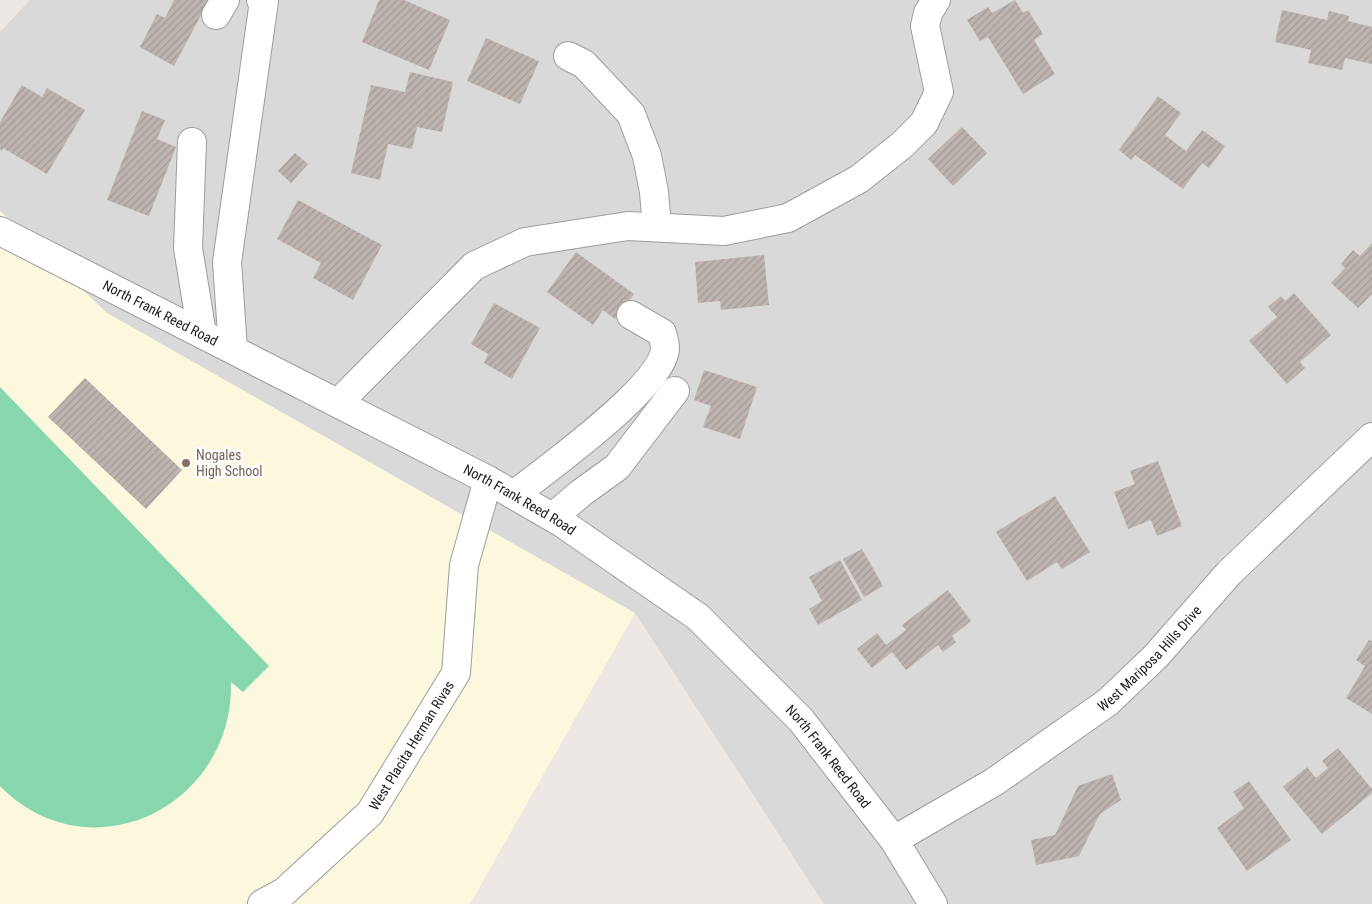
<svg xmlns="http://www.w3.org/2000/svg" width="1372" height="904" font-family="'Roboto Condensed',sans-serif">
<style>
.residential{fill:#dad9d9}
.education{fill:#fcf8dd}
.pitch{fill:#87d6ae}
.building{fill:url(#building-hatch)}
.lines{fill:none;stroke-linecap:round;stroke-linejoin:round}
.minor-casing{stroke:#9d9d9d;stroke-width:30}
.minor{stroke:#fff;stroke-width:28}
.education-dot{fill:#8d6e63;stroke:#fff;stroke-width:2}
.labels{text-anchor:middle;stroke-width:5;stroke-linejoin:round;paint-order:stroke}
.street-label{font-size:14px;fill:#1c1c1c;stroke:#fff}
.education-label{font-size:14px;fill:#785e54;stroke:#fff;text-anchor:start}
</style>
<defs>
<pattern id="building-hatch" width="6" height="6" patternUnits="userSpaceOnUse" patternTransform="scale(1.25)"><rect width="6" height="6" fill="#bdb4b0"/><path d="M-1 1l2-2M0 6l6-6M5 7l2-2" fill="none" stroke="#a29a97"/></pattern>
</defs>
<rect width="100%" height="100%" fill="#ede8e3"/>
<polygon class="residential" points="30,0 1372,0 1372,904 824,904 635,613 107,313 0,211 0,32"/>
<polygon class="education" points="0,211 107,313 635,613 470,904 0,904"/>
<path class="pitch" d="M0,387L269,666L243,692L231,682C234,807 89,877 0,786Z"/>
<g class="building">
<polygon points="174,0 209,0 174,66 140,47 157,14 165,18"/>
<polygon points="379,0 404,0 450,20 429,70 362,42"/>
<polygon points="1015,0 1023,13 1028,10 1043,34 1034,40 1055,74 1023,94 988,37 980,41 967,20 988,7 992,13"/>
<polygon points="1282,10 1327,20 1329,11 1349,16 1348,21 1372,27 1372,64 1345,58 1342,70 1308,63 1311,50 1275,42"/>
<polygon points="486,38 539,61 520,104 467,81"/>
<polygon points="410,72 453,82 442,132 417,127 412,149 388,144 380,180 351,173 371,85 405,92"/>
<polygon points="22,85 42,97 47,88 85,110 47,174 3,148 2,151 0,149 0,122"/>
<polygon points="1158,96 1181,113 1165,135 1186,151 1202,130 1225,146 1209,168 1202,163 1183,189 1135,155 1131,160 1119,150"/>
<polygon points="142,111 165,120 157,139 176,147 149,216 107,200"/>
<polygon points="962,127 987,153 953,186 928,159"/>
<polygon points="295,153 308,164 291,183 278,171"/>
<polygon points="298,200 382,245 353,300 313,278 321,263 277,239"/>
<polygon points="1372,243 1372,294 1358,308 1331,283 1345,268 1341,264 1353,250 1360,256"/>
<polygon points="576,252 634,294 615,319 603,310 593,325 547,292"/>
<polygon points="764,255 769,305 721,310 720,301 698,303 695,262"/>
<polygon points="1294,293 1331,335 1300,362 1305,368 1287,384 1249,341 1277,317 1268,307 1281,296 1285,301"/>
<polygon points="494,303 540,328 512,379 484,363 488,354 471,344"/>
<polygon points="704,370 757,387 740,439 703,427 711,406 694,400"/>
<polygon points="85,378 182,470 146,509 48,417"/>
<polygon points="1158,461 1182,526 1157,536 1151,520 1128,529 1114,492 1135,484 1130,471"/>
<polygon points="1055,496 1090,552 1062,569 1057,562 1027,581 996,532"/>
<polygon points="862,549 883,586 864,597 843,559"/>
<polygon points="840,560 862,600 818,625 809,609 822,601 809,577"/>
<polygon points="948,590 971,621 952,636 956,642 943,652 938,645 906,670 892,652 872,668 857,649 877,633 886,645 906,630 902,625"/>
<polygon points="1369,640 1372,641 1372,714 1346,698 1365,666 1356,660"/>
<polygon points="1338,748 1372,789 1372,793 1322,834 1283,787 1307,767 1316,778 1328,768 1322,761"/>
<polygon points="1112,774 1121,800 1100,814 1079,856 1036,865 1031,840 1055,835 1078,786"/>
<polygon points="1249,781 1291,840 1247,871 1217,828 1244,808 1233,792"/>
</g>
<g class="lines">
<defs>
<g id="minor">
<polyline points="216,15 225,0"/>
<polyline points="568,56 584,64 631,114 647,156 654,192 657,227"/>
<polyline points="192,142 188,248 202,334"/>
<path id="s1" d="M0,231L488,480L562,523L698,617L801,720L894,840L933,904"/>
<polyline points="233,349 227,262 264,1 261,0"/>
<polyline points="338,403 474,266 525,242 628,226 724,231 788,218 859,179 902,145 924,123 939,92 925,26 928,13 936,0"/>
<path d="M514,495C545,470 664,386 665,348C665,343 663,337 662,333L631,315"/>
<polyline points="553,517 581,493 617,467 675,391"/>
<path id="s2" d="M894,840L994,782L1108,702L1156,656L1229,573L1372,437"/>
<path id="s3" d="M262,904L284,892L370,813L456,673L464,565L488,480"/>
</g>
</defs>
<use href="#minor" class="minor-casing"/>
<use href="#minor" class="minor"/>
</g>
<circle class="education-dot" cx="186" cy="463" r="5"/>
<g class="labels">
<g class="street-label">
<text dy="5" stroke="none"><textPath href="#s1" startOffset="180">North Frank Reed Road</textPath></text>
<text dy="5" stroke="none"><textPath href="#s1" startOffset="585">North Frank Reed Road</textPath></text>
<text dy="5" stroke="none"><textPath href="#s2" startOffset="315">West Mariposa Hills Drive</textPath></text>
<text dy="5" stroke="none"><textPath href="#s3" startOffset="221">West Placita Herman Rivas</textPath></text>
<text dy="5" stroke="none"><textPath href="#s1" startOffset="990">North Frank Reed Road</textPath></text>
</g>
<g class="education-label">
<text x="196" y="460">Nogales<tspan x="196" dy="16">High School</tspan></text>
</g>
</g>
</svg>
